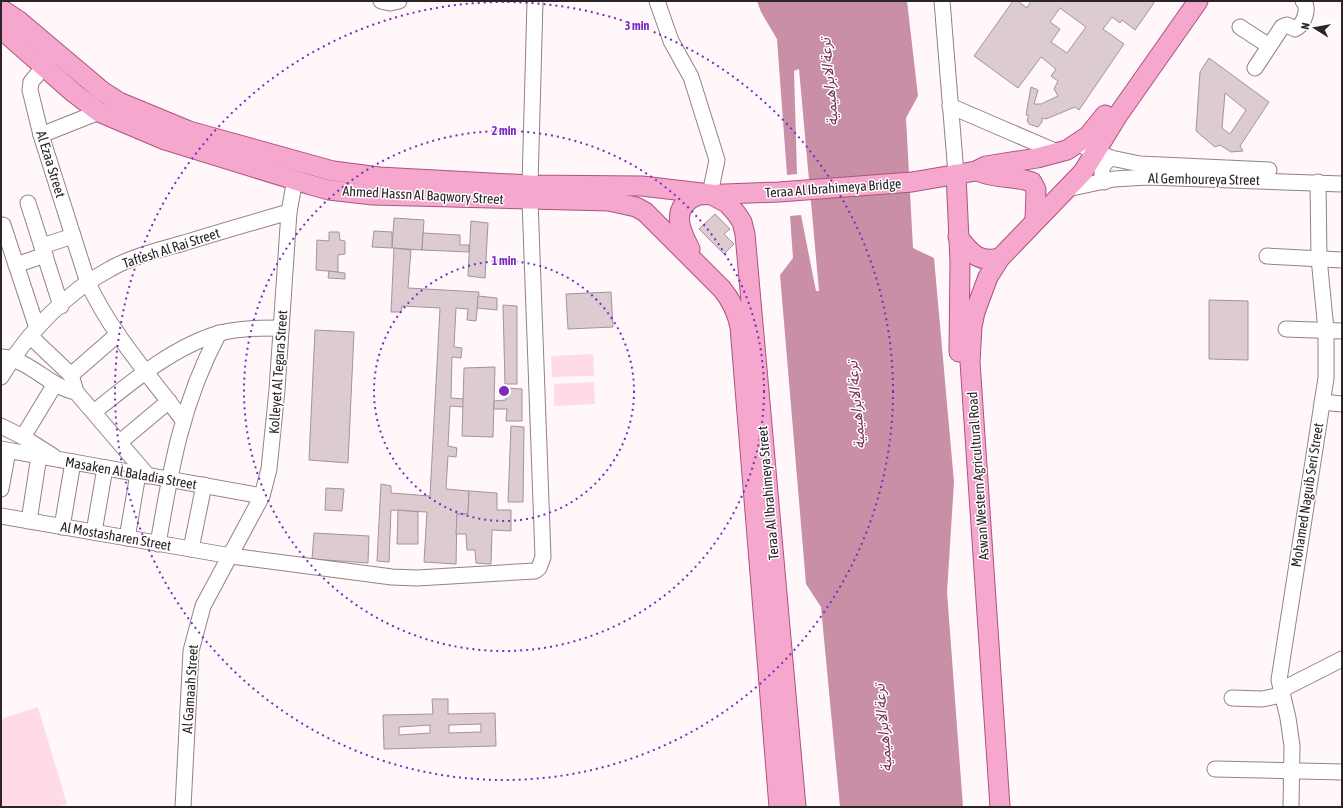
<svg xmlns="http://www.w3.org/2000/svg" width="1343" height="808" font-family="'Asap Condensed','Noto Sans Arabic',sans-serif">
<style>
.green{fill:#ffdbe9}
.water{fill:#c88fa7}
.building{fill:#ddcbd2;stroke:#a4939a;fill-rule:evenodd}
.lines{fill:none;stroke-linecap:round;stroke-linejoin:round}
.minor-casing{stroke:#938289;stroke-width:17}
.major-casing{stroke:#ab547e;stroke-width:21}
.minor{stroke:#fff;stroke-width:15}
.major{stroke:#f6a7cd;stroke-width:19}
.ring{fill:none;stroke:#7b2cbf;stroke-width:2;stroke-dasharray:2 4}
.labels{text-anchor:middle;stroke-width:3;stroke-linejoin:round;paint-order:stroke}
.street-label{font-size:14px;fill:#2c2528;stroke:#fff}
.water-label{font-size:15px;font-style:italic;fill:#752f52;stroke:#fff}
.centre{fill:#7b2cbf;stroke:#fff;stroke-width:2}
.ring-label{font-size:12px;text-anchor:middle;font-weight:bold;fill:#7b2cbf;stroke:#fff;stroke-width:3;stroke-linejoin:round;paint-order:stroke}
</style>
<rect width="100%" height="100%" fill="#fff7fa"/>
<g class="green">
<polygon points="593,354 594,376 552,377 551,356"/>
<polygon points="594,382 595,404 554,406 554,384"/>
<polygon points="38,707 67,804 56,807 1,807 1,719"/>
</g>
<polygon class="water" points="757,1 907,1 918,96 906,118 913,248 934,258 954,482 947,592 963,807 840,807 821,607 806,584 780,275 793,258 790,216 801,215 816,291 819,291 799,69 794,71 797,174 787,175 777,39 761,12"/>
<g class="building">
<path d="M1013,1H1018L1027,8L1031,1H1152L1154,3L1135,30L1122,20L1120,23L1112,17L1103,29L1124,44L1079,110L1075,107L1046,119L1042,118V122L1038,127L1029,124L1027,120L1029,116L1026,115L1031,87L1038,90L1034,104H1041L1058,96L1054,89L1058,81L1051,76L1056,69L1041,57L1018,88L974,56ZM1060,8L1086,27L1067,53L1051,42L1060,29L1050,22Z"/>
<path d="M1209,58L1269,102L1240,146L1243,151L1231,152L1220,145L1215,147L1196,131L1200,72ZM1225,93L1246,110L1230,134L1222,128Z"/>
<polygon points="715,214 730,229 724,234 734,244 724,254 699,229"/>
<polygon points="394,218 424,220 422,250 392,248"/>
<polygon points="471,221 488,223 485,278 468,276"/>
<polygon points="374,231 392,232 392,248 372,247"/>
<polygon points="329,232 339,232 340,240 345,241 345,254 338,255 338,272 316,270 317,240 329,241"/>
<polygon points="423,233 460,235 460,245 469,245 469,252 422,250"/>
<polygon points="394,248 411,250 408,288 479,292 476,321 467,320 468,309 456,308 454,347 462,348 461,358 452,357 451,398 464,399 464,407 450,406 448,446 457,448 456,457 448,456 446,489 469,491 468,514 457,514 456,564 424,562 427,512 391,510 389,562 377,561 381,484 391,486 391,493 430,496 440,308 402,306 401,312 391,312"/>
<polygon points="329,271 345,273 345,279 328,278"/>
<polygon points="611,292 613,327 568,329 566,294"/>
<polygon points="478,296 497,298 497,310 477,308"/>
<polygon points="1209,300 1248,301 1248,360 1209,359"/>
<polygon points="503,305 517,306 517,384 505,384"/>
<polygon points="315,330 354,332 348,463 309,460"/>
<polygon points="495,367 493,437 462,436 464,368"/>
<polygon points="506,388 522,389 522,421 506,421 507,409 494,409 494,401 506,400"/>
<polygon points="511,426 524,427 523,502 508,502"/>
<polygon points="326,488 344,489 342,511 325,510"/>
<polygon points="469,491 497,493 497,510 511,510 511,531 492,530 491,564 476,563 475,550 467,550 466,534 456,534 457,514 468,514"/>
<polygon points="398,510 418,512 418,544 397,544"/>
<polygon points="314,533 369,536 368,563 312,559"/>
<path d="M432,699H448V714L495,713L496,746L384,749L383,715L433,714ZM481,724V732L449,733V725ZM430,725V733L399,735V727Z"/>
</g>
<g class="lines">
<defs>
<g id="minor">
<polyline points="381,1 390,3 399,1"/>
<polyline points="657,1 671,41 691,77 717,160 710,194"/>
<polyline points="942,1 956,174"/>
<polyline points="1240,27 1269,46"/>
<path d="M50,59L31,82L30,90L41,135L88,283C111,333 150,376 183,420"/>
<path d="M1255,68L1282,27L1287,25L1295,29C1304,25 1310,8 1303,1"/>
<polyline points="950,106 1057,152"/>
<polyline points="41,135 99,112"/>
<polyline points="1086,148 1111,158 1140,164 1269,170"/>
<path d="M1104,182C1100,171 1101,165 1111,158"/>
<polyline points="530,185 535,1"/>
<polyline points="1067,189 1114,179 1148,177 1342,184"/>
<polyline points="28,203 61,306"/>
<polyline points="3,225 37,328"/>
<polyline points="42,246 73,236"/>
<polyline points="1267,256 1342,260"/>
<polyline points="16,265 45,255"/>
<polyline points="1286,329 1342,331"/>
<polyline points="30,336 71,375 76,392 148,476"/>
<path d="M2,357C29,359 49,387 76,392"/>
<polyline points="71,375 118,334"/>
<path d="M1,377C26,335 66,292 110,269C133,256 159,250 184,243C219,232 254,222 289,212"/>
<polyline points="1322,402 1342,404"/>
<path d="M94,412C130,383 174,346 220,333C240,328 261,328 281,328"/>
<polyline points="1,426 23,437 53,456"/>
<polyline points="23,437 55,384"/>
<polyline points="120,442 169,401"/>
<polyline points="1,449 262,496"/>
<polyline points="1,489 8,451"/>
<polyline points="1,516 231,556 392,577 417,578 535,571 539,568 543,557 530,200"/>
<polyline points="29,521 39,456"/>
<polyline points="62,527 73,462"/>
<polyline points="94,532 105,468"/>
<polyline points="127,538 138,474"/>
<path d="M158,544C171,467 182,402 219,333"/>
<polyline points="191,549 204,485"/>
<polyline points="1281,690 1342,659"/>
<polyline points="1232,698 1262,699 1282,695"/>
<polyline points="1215,769 1342,772"/>
<polyline points="183,807 191,651 203,606 262,496 269,469 277,390 289,212 295,179"/>
<polyline points="1291,807 1292,746 1288,718 1279,680 1326,378 1326,330 1319,258 1318,182"/>
</g>
<g id="major">
<polyline points="1,9 19,21 102,91 119,102 189,131 333,171 379,177 530,185 642,186 710,194 727,203 736,213 742,222 745,234 796,807"/>
<path d="M1,29L74,93L99,112L165,140L311,185L329,190L373,195L609,201L636,207L645,212L722,289C732,301 737,312 740,327L779,807"/>
<path d="M980,172C996,179 1015,176 1032,182L1036,190L1035,220"/>
<polyline points="956,174 960,262 959,352"/>
<path d="M958,237C971,253 978,263 1000,258"/>
<path d="M690,249C679,228 670,207 698,195L779,192L912,182L976,171L986,166L1037,158L1067,150L1088,136L1105,115"/>
<polyline points="1000,807 970,362 972,327 975,312 988,277 1000,258 1083,172 1118,115 1198,1"/>
</g>
</defs>
<use href="#minor" class="minor-casing"/>
<use href="#major" class="major-casing"/>
<use href="#minor" class="minor"/>
<use href="#major" class="major"/>
</g>
<g class="ring">
<circle cx="504" cy="391" r="130"/>
<circle cx="504" cy="391" r="260"/>
<circle cx="504" cy="391" r="389"/>
</g>
<g class="labels">
<g class="street-label">
<text transform="translate(51 164) rotate(73)" y="5">Al Ezaa Street</text>
<text transform="translate(1204 179) rotate(1)" y="5">Al Gemhoureya Street</text>
<text transform="translate(833 188) rotate(-4)" y="5">Teraa Al Ibrahimeya Bridge</text>
<text transform="translate(423 195) rotate(3)" y="5">Ahmed Hassn Al Baqwory Street</text>
<text transform="translate(171 248) rotate(-18)" y="5">Taftesh Al Rai Street</text>
<text transform="translate(278 372) rotate(-86)" y="5">Kolleyet Al Tegara Street</text>
<text transform="translate(131 473) rotate(10)" y="5">Masaken Al Baladia Street</text>
<text transform="translate(978 476) rotate(-94)" y="5">Aswan Western Agricultural Road</text>
<text transform="translate(768 493) rotate(-95)" y="5">Teraa Al Ibrahimeya Street</text>
<text transform="translate(1307 495) rotate(-81)" y="5">Mohamed Naguib Seri Street</text>
<text transform="translate(116 536) rotate(10)" y="5">Al Mostasharen Street</text>
<text transform="translate(190 689) rotate(-86)" y="5">Al Gamaah Street</text>
</g>
<g class="water-label">
<text transform="translate(829 82) rotate(-95)" y="5">ترعة الابراهيمية</text>
<text transform="translate(856 405) rotate(-95)" y="5">ترعة الابراهيمية</text>
<text transform="translate(883 728) rotate(-95)" y="5">ترعة الابراهيمية</text>
</g>
</g>
<circle cx="504" cy="391" r="6" class="centre"/>
<g class="ring-label">
<text x="637" y="30">3 min</text>
<text x="504" y="135">2 min</text>
<text x="504" y="265">1 min</text>
</g>
<rect width="1343" height="808" fill="none" stroke="#2c2528" stroke-width="4"/>
<g transform="translate(1315 28) rotate(281)" stroke="#ffffff" stroke-width="3" paint-order="stroke">
<path d="M0-3L7 15L0 10L-7 15Z" fill="#2c2528"/>
<text y="-6" font-size="11" font-weight="bold" text-anchor="middle" fill="#2c2528">N</text>
</g>
</svg>
